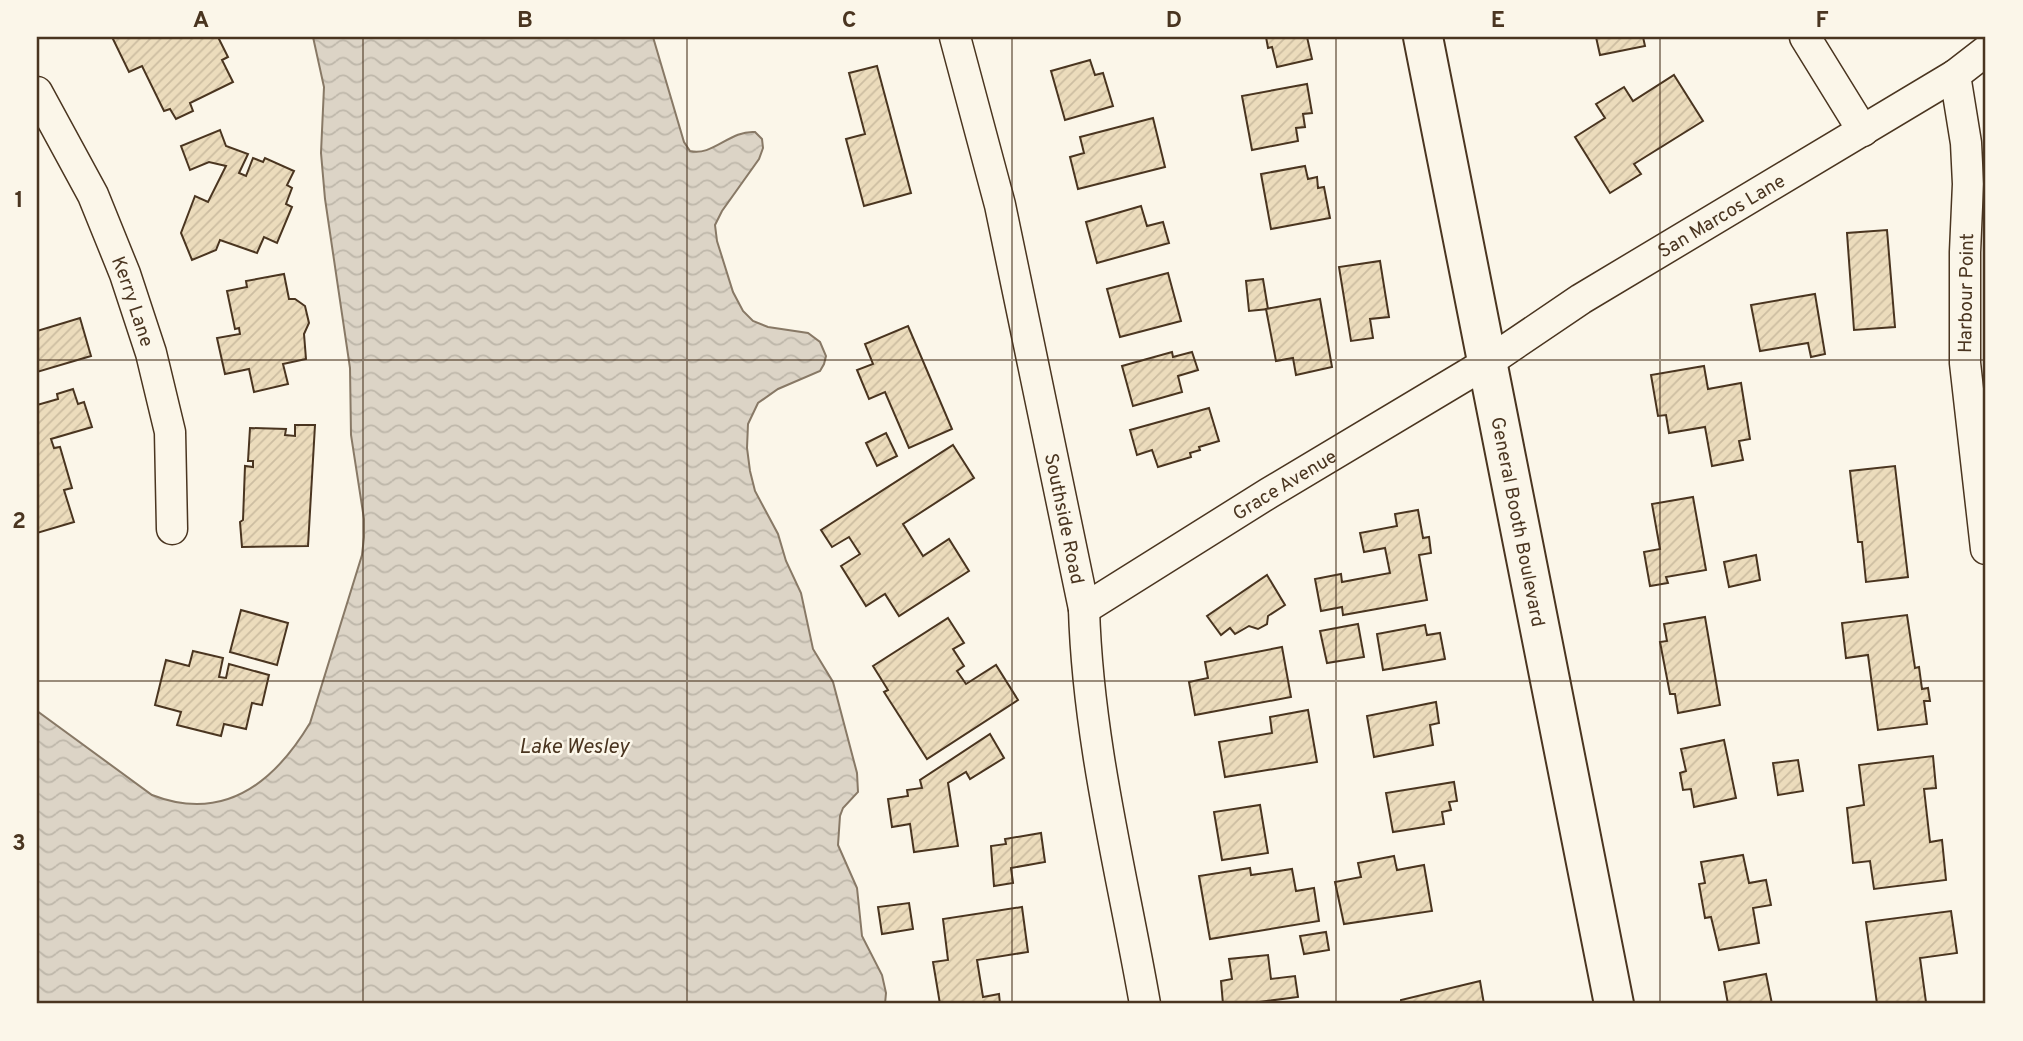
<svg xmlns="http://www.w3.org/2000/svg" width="2023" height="1041" font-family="Overpass,sans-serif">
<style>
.water{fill:url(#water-waves);stroke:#887966;stroke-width:2}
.building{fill:url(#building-hatch);stroke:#4a3520;stroke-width:2}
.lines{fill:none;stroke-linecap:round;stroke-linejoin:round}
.minor-casing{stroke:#4a3520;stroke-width:33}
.trunk-casing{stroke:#4a3520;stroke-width:42}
.minor{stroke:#fbf6e9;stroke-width:30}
.trunk{stroke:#fbf6e9;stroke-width:38}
.grid{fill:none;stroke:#4a3520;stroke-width:2;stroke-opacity:0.55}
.labels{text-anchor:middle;stroke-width:5;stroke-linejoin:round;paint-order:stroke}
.street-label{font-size:19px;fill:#4a3520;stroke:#fbf6e9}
.water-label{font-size:21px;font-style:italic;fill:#4a3520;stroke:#fbf6e9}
.neatline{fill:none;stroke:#4a3520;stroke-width:2.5}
.grid-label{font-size:23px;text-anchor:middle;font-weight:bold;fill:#4a3520}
</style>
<defs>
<pattern id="water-waves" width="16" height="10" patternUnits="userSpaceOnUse" patternTransform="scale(1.75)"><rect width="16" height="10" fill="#dcd4c6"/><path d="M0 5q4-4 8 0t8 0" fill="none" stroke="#beb7aa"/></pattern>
<pattern id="building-hatch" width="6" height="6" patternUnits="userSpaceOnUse" patternTransform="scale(1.75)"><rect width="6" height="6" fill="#ecdcbc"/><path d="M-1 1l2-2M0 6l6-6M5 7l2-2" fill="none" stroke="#ccbda1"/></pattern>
</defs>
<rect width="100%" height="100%" fill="#fbf6e9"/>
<path class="water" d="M313,37H653L684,142L690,151C712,157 730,130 755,132L762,139L763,148L759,159L722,211L715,225L717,241L733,292L743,311L753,321L768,327L808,333L820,342L826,356L824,364L820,371L778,389L758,403L748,424L747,448L750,471L755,491L778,534L786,561L801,593L813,649L833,682L857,773L858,792L843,808L840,816L838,845L857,888L862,936L882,975L886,993L885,1004H37V711L152,795C224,823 274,783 310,723L362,555L364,537V519L351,435L350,368L325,199L321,153L324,87Z"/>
<g class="building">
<polygon points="112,37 218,37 228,57 222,60 233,82 190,103 193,111 176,119 170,109 164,111 142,66 129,72"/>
<polygon points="1266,37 1307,37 1312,59 1277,67 1272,47 1268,48"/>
<polygon points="1596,37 1643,37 1645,46 1600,55"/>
<polygon points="1090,60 1095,75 1103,73 1113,106 1065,120 1051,71"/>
<polygon points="877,66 911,193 864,206 846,139 865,134 849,73"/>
<polygon points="1674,75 1703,121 1634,164 1641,174 1610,193 1575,137 1605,118 1596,104 1624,87 1633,101"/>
<polygon points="1307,84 1312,113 1303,114 1305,127 1296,128 1298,141 1252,150 1242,96"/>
<polygon points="1153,118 1165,167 1078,189 1070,157 1084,153 1080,137"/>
<polygon points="220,130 226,146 248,154 239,173 246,176 253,158 263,162 265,158 294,171 287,185 292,188 286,204 292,207 277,243 264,237 257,253 220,240 216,250 192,260 181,233 195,196 208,202 226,166 209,162 190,170 181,146"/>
<polygon points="1305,166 1308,179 1317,177 1318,188 1324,187 1330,218 1271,229 1261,174"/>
<polygon points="1141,206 1147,226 1163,222 1169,243 1097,263 1086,222"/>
<polygon points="1887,230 1895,327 1854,330 1847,233"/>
<polygon points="1380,261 1389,317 1370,319 1373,338 1351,341 1339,267"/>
<polygon points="1168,273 1181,321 1120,337 1107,289"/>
<polygon points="284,274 289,299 295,299 305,306 309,323 304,334 306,359 283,364 288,384 254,392 249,369 225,374 217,338 240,334 239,328 235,329 227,291 247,287 246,281"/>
<polygon points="1263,279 1268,309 1249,311 1246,281"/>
<polygon points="1815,294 1825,354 1811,357 1808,343 1760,351 1751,305"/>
<polygon points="1320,299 1332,367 1296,375 1293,358 1276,361 1266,309"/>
<polygon points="80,318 91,356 37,372 37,331"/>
<polygon points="908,326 952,429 909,448 885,392 869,399 857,370 873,364 865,344"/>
<polygon points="1172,352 1173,357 1192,352 1198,370 1178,376 1182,392 1133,406 1122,366"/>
<polygon points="1704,366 1708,389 1741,383 1750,439 1739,441 1743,460 1712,466 1705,427 1669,433 1666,415 1658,416 1651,375"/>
<polygon points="73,389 78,404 84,402 92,427 51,439 54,448 60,447 72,488 64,490 74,522 37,533 37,405 58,399 57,394"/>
<polygon points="1209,408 1219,441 1199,447 1200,450 1190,453 1191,457 1158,467 1152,450 1137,455 1130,430"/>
<polygon points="295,425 315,425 308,546 242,547 240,522 243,520 245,466 253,467 253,461 248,461 250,428 286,429 285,435 295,436"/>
<polygon points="886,433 897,456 877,466 866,443"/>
<polygon points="953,445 974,478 903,524 923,556 949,539 969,571 899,616 885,594 866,606 841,566 860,554 849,537 832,547 821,530"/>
<polygon points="1895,466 1908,577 1866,582 1862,542 1858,542 1850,471"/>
<polygon points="1693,497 1706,570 1666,577 1668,583 1650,586 1644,552 1660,549 1652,504"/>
<polygon points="1418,510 1423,538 1429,537 1431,553 1419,555 1427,600 1343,615 1342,607 1321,611 1315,579 1341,574 1342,582 1390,573 1385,548 1364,552 1360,533 1397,526 1395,514"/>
<polygon points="1756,555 1760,580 1729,587 1724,562"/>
<polygon points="1267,575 1285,605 1268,616 1267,624 1258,629 1249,626 1235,634 1230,628 1221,635 1207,616"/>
<polygon points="241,610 288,623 277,665 230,652"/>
<polygon points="1907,615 1915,668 1919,667 1922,689 1928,688 1930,701 1924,701 1927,724 1878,730 1868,655 1846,658 1842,623"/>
<polygon points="1705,617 1720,705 1678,713 1675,694 1670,694 1660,642 1667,641 1664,624"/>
<polygon points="948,618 964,643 953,649 964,666 957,671 966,684 996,665 1018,700 927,759 884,692 888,690 873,666"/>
<polygon points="1358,624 1364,657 1327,663 1320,631"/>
<polygon points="1425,625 1427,635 1440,633 1445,659 1383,670 1377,634"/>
<polygon points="1282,647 1291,697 1195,715 1189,682 1208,678 1205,662"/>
<polygon points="193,651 223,658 219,677 226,678 229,664 269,675 262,705 252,703 246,729 224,724 221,736 177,725 181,712 155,705 166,660 189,666"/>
<polygon points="1436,702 1439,723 1430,725 1433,745 1374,757 1367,716"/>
<polygon points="1308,710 1317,762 1225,777 1219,742 1272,733 1270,717"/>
<polygon points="990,734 1004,758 970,779 966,772 948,783 958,846 914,852 910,824 892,827 888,799 908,796 907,790 922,788 920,780"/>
<polygon points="1724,740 1736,798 1694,807 1691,789 1683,790 1680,773 1686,771 1681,749"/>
<polygon points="1933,756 1936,788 1924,789 1930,842 1942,840 1946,880 1874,889 1870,861 1853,863 1847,808 1864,805 1859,765"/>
<polygon points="1798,760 1803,791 1778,795 1773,763"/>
<polygon points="1454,782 1457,801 1449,802 1451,810 1442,812 1444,824 1393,832 1386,793"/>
<polygon points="1260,805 1268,853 1222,860 1214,812"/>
<polygon points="1041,833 1045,862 1011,868 1013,883 994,886 991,846 1006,844 1005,839"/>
<polygon points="1743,855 1749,883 1766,880 1771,905 1753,908 1759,943 1719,950 1711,917 1705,918 1699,884 1705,883 1701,862"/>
<polygon points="1394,856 1397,870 1424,865 1432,911 1344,924 1335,882 1361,877 1358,863"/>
<polygon points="1250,868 1251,875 1292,869 1296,891 1314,888 1319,921 1210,939 1199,876"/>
<polygon points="909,903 913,929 882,934 878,907"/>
<polygon points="1022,907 1028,952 977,960 983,997 999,994 1000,1004 940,1004 933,962 948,960 943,919"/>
<polygon points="1951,911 1957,953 1920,958 1926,1002 1877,1004 1866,922"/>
<polygon points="1326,932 1329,950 1304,954 1300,936"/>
<polygon points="1268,955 1271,979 1295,976 1298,997 1244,1004 1223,1004 1221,981 1232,979 1229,959"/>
<polygon points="1766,974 1772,1004 1728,1004 1724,982"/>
<polygon points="1480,981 1484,1004 1401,1004 1401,1000"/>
</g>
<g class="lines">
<defs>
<g id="minor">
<path id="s1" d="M955,37L1000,205L1084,609C1088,743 1122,873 1145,1004"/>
<polyline points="1805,37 1863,131"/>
<polyline points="1986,51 1955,75 1966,143 1968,184 1965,252 1965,363 1986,549"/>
<path id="s2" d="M37,92L93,195L125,274L151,353L170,432L172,529"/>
<path id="s3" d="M1084,609L1269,493L1488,362L1581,299L1955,75"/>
</g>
<g id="trunk">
<path id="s4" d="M1423,37L1614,1004"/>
</g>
</defs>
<use href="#minor" class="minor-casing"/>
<use href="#trunk" class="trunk-casing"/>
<use href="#minor" class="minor"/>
<use href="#trunk" class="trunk"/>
</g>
<path class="grid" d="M363,37V1004M687,37V1004M1012,37V1004M1336,37V1004M1660,37V1004M37,360H1986M37,681H1986"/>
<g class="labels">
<g class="street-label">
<text dy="7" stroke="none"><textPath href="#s3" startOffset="749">San Marcos Lane</textPath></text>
<text transform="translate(1965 293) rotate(-89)" y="7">Harbour Point</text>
<text dy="7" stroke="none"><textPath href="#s2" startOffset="231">Kerry Lane</textPath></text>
<text dy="7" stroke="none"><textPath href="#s3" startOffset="236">Grace Avenue</textPath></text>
<text dy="7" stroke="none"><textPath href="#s1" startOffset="494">Southside Road</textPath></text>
<text dy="7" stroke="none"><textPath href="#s4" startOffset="494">General Booth Boulevard</textPath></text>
</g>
<g class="water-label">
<text x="574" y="753">Lake Wesley</text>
</g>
</g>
<rect width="2023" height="1041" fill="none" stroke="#fbf6e9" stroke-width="77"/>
<rect x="38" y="38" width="1946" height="964" class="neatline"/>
<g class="grid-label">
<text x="201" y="27">A</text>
<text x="525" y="27">B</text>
<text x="849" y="27">C</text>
<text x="1174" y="27">D</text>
<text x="1498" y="27">E</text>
<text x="1822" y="27">F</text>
<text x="19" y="207">1</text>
<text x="19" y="528">2</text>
<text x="19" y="850">3</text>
</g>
</svg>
